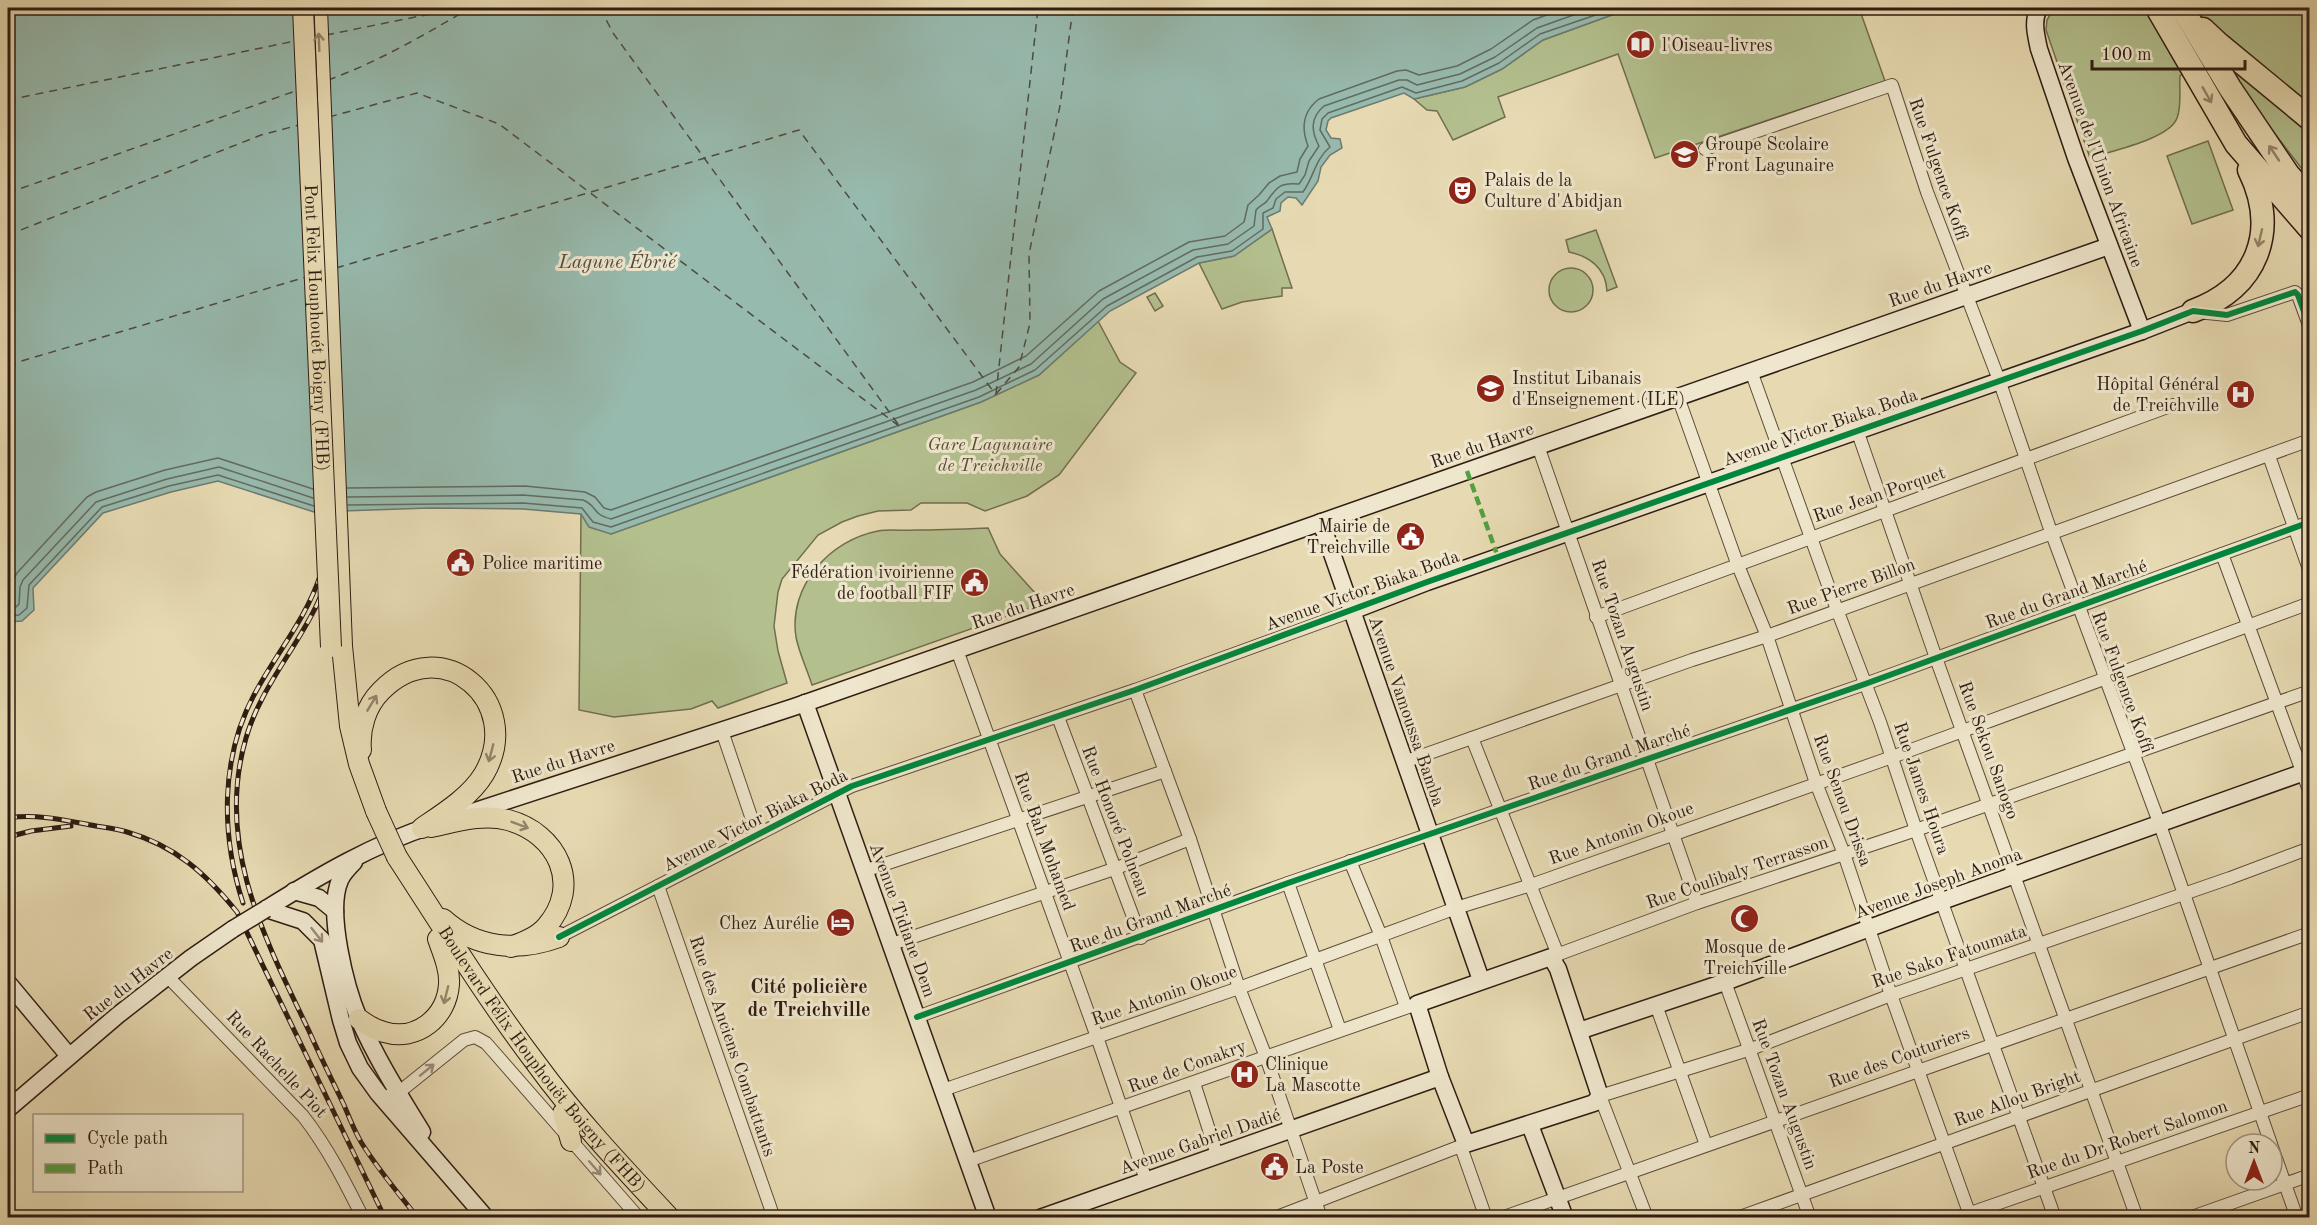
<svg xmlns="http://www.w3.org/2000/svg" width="2317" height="1225" font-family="'Old Standard TT',serif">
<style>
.green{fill:#b3c08e;stroke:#716e50;stroke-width:1.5}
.water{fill:#97baae;stroke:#6d7b70;stroke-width:1.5}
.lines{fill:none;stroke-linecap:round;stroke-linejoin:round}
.shore{stroke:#636b60;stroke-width:1.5}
.ferry{stroke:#4e4b41;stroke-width:1.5;stroke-dasharray:8 6;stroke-linecap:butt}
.street-casing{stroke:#5d4c3a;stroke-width:14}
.secondary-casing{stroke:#2f1c12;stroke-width:19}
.primary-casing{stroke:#2f1c12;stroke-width:22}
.highway-casing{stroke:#2f1c12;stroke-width:25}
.street{stroke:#efe7cd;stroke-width:12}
.secondary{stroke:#efe7cd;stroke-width:16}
.primary{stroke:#e7dab2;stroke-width:20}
.highway{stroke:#e7dab2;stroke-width:22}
.rail-casing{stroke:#2f1c12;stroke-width:5}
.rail{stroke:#efe7cd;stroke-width:3;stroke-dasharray:9;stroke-linecap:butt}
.secondary-bridge-casing{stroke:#2f1c12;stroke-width:19;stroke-linecap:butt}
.primary-bridge-casing{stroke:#2f1c12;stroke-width:22;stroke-linecap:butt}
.secondary-bridge{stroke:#efe7cd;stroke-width:16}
.primary-bridge{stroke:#e7dab2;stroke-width:20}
.quiet{stroke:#52a13f;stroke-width:4.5;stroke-dasharray:9 4.5;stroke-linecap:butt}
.cycleway-casing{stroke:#efe7cd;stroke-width:10}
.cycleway{stroke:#00873e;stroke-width:6}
.oneway{stroke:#94846a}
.oneway2{stroke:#998c79}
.labels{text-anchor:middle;stroke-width:6;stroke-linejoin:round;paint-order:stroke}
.poi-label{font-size:18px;fill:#2f1c12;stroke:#efe7cd;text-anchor:start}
.street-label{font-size:18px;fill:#2f1c12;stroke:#efe7cd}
.park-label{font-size:18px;font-style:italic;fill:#574d37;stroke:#efe7cd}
.water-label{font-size:20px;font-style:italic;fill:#4e4b41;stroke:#efe7cd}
.neighbourhood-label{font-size:20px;font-weight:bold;fill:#2f1c12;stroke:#efe7cd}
</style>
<rect width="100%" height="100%" fill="#e7dab2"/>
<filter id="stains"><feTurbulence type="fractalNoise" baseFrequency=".00333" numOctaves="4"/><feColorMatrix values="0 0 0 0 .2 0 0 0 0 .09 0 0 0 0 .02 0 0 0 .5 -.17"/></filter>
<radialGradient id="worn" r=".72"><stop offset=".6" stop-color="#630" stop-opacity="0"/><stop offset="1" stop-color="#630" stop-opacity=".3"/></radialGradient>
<g class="green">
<polygon points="1631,8 1859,8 1885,81 1655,158 1618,54 1498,97 1505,117 1453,140 1437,111 1427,110 1414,99 1465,87 1502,69 1543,40"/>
<path d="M2054,8H2148L2184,73L2180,76C2179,89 2182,106 2177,118C2170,139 2110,151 2090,158L2046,30L2047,20Z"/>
<polygon points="2190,8 2309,8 2309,178 2258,112"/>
<polygon points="2208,141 2233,210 2192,224 2167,156"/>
<polygon points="1272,229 1292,288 1282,288 1282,296 1242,302 1222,309 1199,263 1234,256"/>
<path d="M1596,230L1617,287L1607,291C1606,268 1589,256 1569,252L1566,240Z"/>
<circle cx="1571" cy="290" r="22"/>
<polygon points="1155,293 1163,306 1155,311 1147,297"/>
<polygon points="1098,321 1120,362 1136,373 1059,475 1027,496 985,511 967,503 921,503 911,510 878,511 858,516 842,522 818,535 782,579 778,592 774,626 778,651 787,683 718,708 712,701 691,709 614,717 579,710 581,514 611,534 981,402 1039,375"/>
<path d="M988,528L1000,554L1044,603L812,685C807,669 799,653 796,637C788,586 830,540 878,531C890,529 903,531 915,530C939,530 964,529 988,528Z"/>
</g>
<polygon class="water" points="8,8 1631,8 1543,40 1502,69 1465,87 1414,99 1404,93 1331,118 1328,121 1326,130 1331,138 1340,139 1342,148 1330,155 1321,167 1318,181 1302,205 1296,198 1288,197 1281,203 1280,211 1267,217 1272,229 1234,256 1199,263 1110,311 1039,375 981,402 611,534 589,527 581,514 523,509 429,508 314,512 218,481 171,492 103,513 33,588 34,610 22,621 8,622"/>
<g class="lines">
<g class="shore">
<path d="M347,488L525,486L585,492L595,497L604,508L611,510L973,382L1026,356L1099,291L1189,242L1225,236L1244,222L1248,205L1259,195L1269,183L1280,176L1297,172L1300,159L1308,146C1301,128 1302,112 1319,99L1397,71L1406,70L1419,75L1457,66L1491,49L1533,20L1566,8"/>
<path d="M347,497L523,495L583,500C598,506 591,514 611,519L976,390L1031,364L1103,299L1193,250L1228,244L1254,226L1256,210C1259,206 1265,204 1267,201C1277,187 1280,182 1299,184L1305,175L1309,161L1319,146C1311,131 1310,118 1324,106L1399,80H1407L1417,85L1460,74L1495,57L1537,28L1593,8"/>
<path d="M348,505L523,503L582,508L593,522L611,527L979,397L1035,370L1107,306L1197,257L1232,251L1263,229V213L1273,208L1276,199L1285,192H1303C1314,177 1315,159 1330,147L1320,130L1322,119L1328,113L1402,87L1416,93L1462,81L1499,63L1540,34L1616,8"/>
<polyline points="8,599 11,597 11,584 17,573 87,497 96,492 165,470 218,458 313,489"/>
<polyline points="8,608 16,607 19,604 20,587 23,580 96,502 167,479 219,467 313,498"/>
<polyline points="8,616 19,615 27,608 29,585 102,507 169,486 218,475 314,506"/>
</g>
<g class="ferry">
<polyline points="600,8 613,33 898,424"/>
<polyline points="326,35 460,8"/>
<path d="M328,80C378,62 424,35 470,8"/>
<polyline points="8,100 295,41"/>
<polyline points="329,117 417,93 499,124 899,426"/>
<polyline points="8,193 298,90"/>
<polyline points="8,235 261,135 299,125"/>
<polyline points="336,268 799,130 996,395"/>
<polyline points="8,365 306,277"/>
<polyline points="996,394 1019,367 1030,323 1029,254 1060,106 1073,8"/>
<polyline points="996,394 1038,8"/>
</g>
<defs>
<g id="street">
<polyline points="1705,149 1892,85 1927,192 1999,380 2049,526 2160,825 2271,1144"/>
<polyline points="2197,312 2227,315 2295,292 2298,295 2310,328"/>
<polyline points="1751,371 1833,599 1880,722 1916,830 2055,1218"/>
<polyline points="1678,397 1737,563 1767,636 1816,783 1844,854 1891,995 1971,1218"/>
<polyline points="1857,430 1936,658 2137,1218"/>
<polyline points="1538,446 1697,903"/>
<polyline points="2269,456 2310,572"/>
<polyline points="2222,554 2310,793"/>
<polyline points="1596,617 2173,405"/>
<polyline points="957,650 1097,1037 1146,1180"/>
<polyline points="1135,690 1190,839 1239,988 1266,1057 1321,1218"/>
<polyline points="1058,717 1141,938"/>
<polyline points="722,731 757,834"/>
<polyline points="1472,738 1558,955"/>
<polyline points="1404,762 1692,660 1767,636 2310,440"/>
<polyline points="1350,861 1381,936 1406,1007"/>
<polyline points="864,871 1165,771"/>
<polyline points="1288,883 1340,1030"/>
<polyline points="658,886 774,1218"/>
<polyline points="559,937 852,786 1135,690 1352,611"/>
<polyline points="892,944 1114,869 1190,839"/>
<polyline points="1551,957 1697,903 1916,830 2310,691"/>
<path d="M168,977L303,1116C328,1148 345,1182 363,1218"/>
<polyline points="1725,982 1810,1218"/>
<polyline points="1656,1005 1706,1145"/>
<polyline points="917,1017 1288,883 1865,684 2310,522"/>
<polyline points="1194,1083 1217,1155"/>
<polyline points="943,1090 1239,988 1456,908 1531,885 1892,757 2310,603"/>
<polyline points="390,1095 398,1093 464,1040 475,1037 486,1043 639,1218"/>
<polyline points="1461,1147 1486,1218"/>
<polyline points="2272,1147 2297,1218"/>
<polyline points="968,1161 1417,1004"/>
<polyline points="1075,1205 1079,1218"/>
<polyline points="1274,1218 1466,1144"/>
<polyline points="1501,1218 2310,933"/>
<polyline points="1647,1218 1600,1096 1751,1049 1891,995 2230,878 2310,848"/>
<polyline points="1737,1218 2310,1012"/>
<polyline points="1956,1218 2310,1095"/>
<polyline points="2189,1218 2310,1175"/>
</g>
<g id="secondary">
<path d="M2039,8C2032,21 2036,35 2039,49L2076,158L2142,331"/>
<polyline points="1321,522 1481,980"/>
<polyline points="1352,611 1427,582 2142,331 2193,311"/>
<polyline points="805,703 988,1218"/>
<polyline points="463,815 794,707 2109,246"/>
<path d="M354,862C349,867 343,873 340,880C326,912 346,988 359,1019C376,1058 400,1096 422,1132"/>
<polyline points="294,891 319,898 335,911"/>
<path d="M266,909C319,876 373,844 433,825"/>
<polyline points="266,909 303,921 322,940 341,1020 348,1043 360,1068 378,1093 486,1218"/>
<polygon points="1551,957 1558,969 1600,1096 1594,1103 1466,1144 1440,1077 1417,1004"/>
<polyline points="8,983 69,1056"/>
<polyline points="1579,1031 1725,982 1942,901 2310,770"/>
<polyline points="8,1109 118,1015 191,958 233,929"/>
<polyline points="1530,1125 1565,1218"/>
<polyline points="1040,1218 1440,1077"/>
</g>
<g id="primary">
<polyline points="317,8 342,646 350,726 359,764 376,811"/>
<path d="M361,750C359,729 366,706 381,691C441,629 526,702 484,774C470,797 444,813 422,828"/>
<path d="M431,827C455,822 483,813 508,820C557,833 583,885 546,927C537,937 524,942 511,947"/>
<path id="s1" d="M397,857C442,926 485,996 535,1062C575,1117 623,1168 670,1218"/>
<path d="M443,919C476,949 518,952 559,937"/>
<path d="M359,1019C367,1025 375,1030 384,1032C417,1042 447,1017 449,984C450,969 443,953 438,939"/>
<polyline points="563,1113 571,1141"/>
</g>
<g id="highway">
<polyline points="2157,8 2236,144 2310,229"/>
<polyline points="2182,8 2230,88 2288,174 2310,199"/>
<polyline points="2203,29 2219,44 2310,119"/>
<path d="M2193,311C2258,287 2279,231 2249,170"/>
</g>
</defs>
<use href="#street" class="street-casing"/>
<use href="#secondary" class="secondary-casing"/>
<use href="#primary" class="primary-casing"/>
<use href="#highway" class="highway-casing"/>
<use href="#street" class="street"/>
<use href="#secondary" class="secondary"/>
<use href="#primary" class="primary"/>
<use href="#highway" class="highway"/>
<defs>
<g id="rail">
<path d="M312,8L333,555C322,624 265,672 246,738C215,844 264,937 309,1031C320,1056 332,1080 344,1105C349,1117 354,1130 361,1142C377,1168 398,1193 418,1218"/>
<path d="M8,818C35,814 59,819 86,824C99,827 114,828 127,832C176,846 206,874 237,912L385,1218"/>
<polyline points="8,837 31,831 71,826"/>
<path d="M243,903C221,835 220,759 254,695C275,655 306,619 320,576C325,562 324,546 323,531"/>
</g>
</defs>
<use href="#rail" class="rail-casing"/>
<use href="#rail" class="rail"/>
<defs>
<polyline id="secondary-bridge" points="233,929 266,909"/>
<g id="primary-bridge">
<path id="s2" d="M303,8L331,647"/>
<polyline points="376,811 397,857"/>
</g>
</defs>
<use href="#secondary-bridge" class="secondary-bridge-casing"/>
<use href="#primary-bridge" class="primary-bridge-casing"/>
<use href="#secondary-bridge" class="secondary-bridge"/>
<use href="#primary-bridge" class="primary-bridge"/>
<polyline class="quiet" points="1467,471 1498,557"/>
<defs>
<g id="cycleway">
<polyline points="559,937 852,786 1135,690 1427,582 2142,331 2193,311 2227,315 2295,292 2298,295 2310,328"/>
<polyline points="917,1017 1288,883 1865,684 2310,522"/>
</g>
</defs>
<use href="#cycleway" class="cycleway-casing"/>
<use href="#cycleway" class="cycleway"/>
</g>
<defs><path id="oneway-shaft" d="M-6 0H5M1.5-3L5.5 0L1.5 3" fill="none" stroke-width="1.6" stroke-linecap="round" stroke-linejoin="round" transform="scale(1.5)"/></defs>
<g class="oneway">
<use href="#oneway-shaft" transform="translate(319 42) rotate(-92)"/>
<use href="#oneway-shaft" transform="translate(2207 95) rotate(60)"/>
<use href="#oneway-shaft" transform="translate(2274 153) rotate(-124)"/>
<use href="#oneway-shaft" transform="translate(2260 238) rotate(103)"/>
<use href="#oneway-shaft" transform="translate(372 703) rotate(-59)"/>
<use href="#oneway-shaft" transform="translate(491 753) rotate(105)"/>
<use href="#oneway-shaft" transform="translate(520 825) rotate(21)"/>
<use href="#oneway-shaft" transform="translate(446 995) rotate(104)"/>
</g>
<g class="oneway2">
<use href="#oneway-shaft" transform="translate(317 935) rotate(52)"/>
<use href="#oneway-shaft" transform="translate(427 1070) rotate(-39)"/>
<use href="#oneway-shaft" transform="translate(595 1168) rotate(49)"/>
</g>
<defs>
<symbol id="library-disc" viewBox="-11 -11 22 22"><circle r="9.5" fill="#8f2418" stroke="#efe7cd"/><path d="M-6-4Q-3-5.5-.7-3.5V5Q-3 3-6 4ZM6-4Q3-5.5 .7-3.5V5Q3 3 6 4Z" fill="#fff"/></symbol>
<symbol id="school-disc" viewBox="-11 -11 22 22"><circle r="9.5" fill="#8f2418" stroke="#efe7cd"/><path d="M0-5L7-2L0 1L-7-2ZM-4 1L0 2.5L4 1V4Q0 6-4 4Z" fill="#fff"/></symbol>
<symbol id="theatre-disc" viewBox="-11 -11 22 22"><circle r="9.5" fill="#8f2418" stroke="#efe7cd"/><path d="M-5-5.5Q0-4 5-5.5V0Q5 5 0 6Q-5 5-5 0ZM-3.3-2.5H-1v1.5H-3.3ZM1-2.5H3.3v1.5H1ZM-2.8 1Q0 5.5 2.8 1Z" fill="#fff"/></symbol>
<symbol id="hospital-disc" viewBox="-11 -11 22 22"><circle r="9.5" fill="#8f2418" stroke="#efe7cd"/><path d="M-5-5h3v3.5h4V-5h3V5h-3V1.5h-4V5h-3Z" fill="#fff"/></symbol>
<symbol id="civic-disc" viewBox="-11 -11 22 22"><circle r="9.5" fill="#8f2418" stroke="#efe7cd"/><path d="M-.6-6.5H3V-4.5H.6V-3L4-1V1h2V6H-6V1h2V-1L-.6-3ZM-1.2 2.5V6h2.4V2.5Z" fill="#fff"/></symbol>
<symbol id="mosque-disc" viewBox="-11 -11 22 22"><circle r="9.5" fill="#8f2418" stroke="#efe7cd"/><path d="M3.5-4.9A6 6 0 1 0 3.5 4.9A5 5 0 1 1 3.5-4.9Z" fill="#fff"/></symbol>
<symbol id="hotel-disc" viewBox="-11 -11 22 22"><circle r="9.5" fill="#8f2418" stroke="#efe7cd"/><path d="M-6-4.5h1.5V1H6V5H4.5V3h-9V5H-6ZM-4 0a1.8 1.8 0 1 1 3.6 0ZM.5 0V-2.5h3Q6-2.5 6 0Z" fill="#fff"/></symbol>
</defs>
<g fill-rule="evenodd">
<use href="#library-disc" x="1624" y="28" width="33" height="33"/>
<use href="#school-disc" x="1668" y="138" width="33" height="33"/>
<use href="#theatre-disc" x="1446" y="174" width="33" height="33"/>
<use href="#school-disc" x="1474" y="372" width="33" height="33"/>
<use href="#hospital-disc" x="2224" y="378" width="33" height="33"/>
<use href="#civic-disc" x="1394" y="520" width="33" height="33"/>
<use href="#civic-disc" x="444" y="546" width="33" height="33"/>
<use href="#civic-disc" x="958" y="566" width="33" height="33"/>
<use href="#mosque-disc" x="1728" y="902" width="33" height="33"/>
<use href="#hotel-disc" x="824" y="906" width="33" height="33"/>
<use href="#hospital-disc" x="1228" y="1058" width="33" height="33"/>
<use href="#civic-disc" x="1258" y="1150" width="33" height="33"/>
</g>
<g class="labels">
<g class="poi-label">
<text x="1662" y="51">l'Oiseau-livres</text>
<text x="1705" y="150">Groupe Scolaire<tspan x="1705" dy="21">Front Lagunaire</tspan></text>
<text x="1484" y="186">Palais de la<tspan x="1484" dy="21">Culture d'Abidjan</tspan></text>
<text x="1512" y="384">Institut Libanais<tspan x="1512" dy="21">d'Enseignement (ILE)</tspan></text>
<text x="2219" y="390" text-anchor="end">Hôpital Général<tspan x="2219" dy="21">de Treichville</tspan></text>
<text x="1390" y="532" text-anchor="end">Mairie de<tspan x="1390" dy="21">Treichville</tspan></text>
<text x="482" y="569">Police maritime</text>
<text x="954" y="578" text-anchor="end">Fédération ivoirienne<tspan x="954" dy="21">de football FIF</tspan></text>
<text x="819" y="929" text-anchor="end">Chez Aurélie</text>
<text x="1745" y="953" text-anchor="middle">Mosque de<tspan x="1745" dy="21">Treichville</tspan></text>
<text x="1265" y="1070">Clinique<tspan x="1265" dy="21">La Mascotte</tspan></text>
<text x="1295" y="1173">La Poste</text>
</g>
<g class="street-label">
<text transform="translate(2101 164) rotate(70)" y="6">Avenue de l'Union Africaine</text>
<text transform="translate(1939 169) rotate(71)" y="6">Rue Fulgence Koffi</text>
<text transform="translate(1940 284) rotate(-19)" y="6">Rue du Havre</text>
<text dy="6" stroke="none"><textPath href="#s2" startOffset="320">Pont Felix Houphouét Boigny (FHB)</textPath></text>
<text transform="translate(1820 427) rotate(-19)" y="6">Avenue Victor Biaka Boda</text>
<text transform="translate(1482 445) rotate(-19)" y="6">Rue du Havre</text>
<text transform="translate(1879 494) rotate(-19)" y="6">Rue Jean Porquet</text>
<text transform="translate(1851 586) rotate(-20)" y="6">Rue Pierre Billon</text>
<text transform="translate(1362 590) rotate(-20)" y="6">Avenue Victor Biaka Boda</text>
<text transform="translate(2066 594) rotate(-20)" y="6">Rue du Grand Marché</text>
<text transform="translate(1023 606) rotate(-19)" y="6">Rue du Havre</text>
<text transform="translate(1623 635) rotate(71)" y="6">Rue Tozan Augustin</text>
<text transform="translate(2123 682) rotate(70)" y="6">Rue Fulgence Koffi</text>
<text transform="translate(1407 711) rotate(71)" y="6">Avenue Vamoussa Bamba</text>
<text transform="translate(1989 750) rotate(70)" y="6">Rue Sekou Sanogo</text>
<text transform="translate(1609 757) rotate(-19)" y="6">Rue du Grand Marché</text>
<text transform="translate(563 761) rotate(-18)" y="6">Rue du Havre</text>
<text transform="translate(1922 788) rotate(71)" y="6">Rue James Houra</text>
<text transform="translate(1843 800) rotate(70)" y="6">Rue Senou Drissa</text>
<text transform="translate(755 820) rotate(-27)" y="6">Avenue Victor Biaka Boda</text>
<text transform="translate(1116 821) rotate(69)" y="6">Rue Honoré Polneau</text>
<text transform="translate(1621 833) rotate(-20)" y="6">Rue Antonin Okoue</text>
<text transform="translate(1045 841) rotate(70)" y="6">Rue Bah Mohamed</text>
<text transform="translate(1737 872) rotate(-19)" y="6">Rue Coulibaly Terrasson</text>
<text transform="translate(1938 883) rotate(-20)" y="6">Avenue Joseph Anoma</text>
<text transform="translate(1150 918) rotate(-20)" y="6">Rue du Grand Marché</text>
<text transform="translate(903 920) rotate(70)" y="6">Avenue Tidiane Dem</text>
<text transform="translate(1949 956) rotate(-19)" y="6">Rue Sako Fatoumata</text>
<text transform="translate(128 984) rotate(-38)" y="6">Rue du Havre</text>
<text transform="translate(1164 995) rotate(-19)" y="6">Rue Antonin Okoue</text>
<text transform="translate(733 1046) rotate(71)" y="6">Rue des Anciens Combattants</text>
<text transform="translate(1899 1057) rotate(-20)" y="6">Rue des Couturiers</text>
<text dy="6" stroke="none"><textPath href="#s1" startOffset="249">Boulevard Félix Houphouët Boigny (FHB)</textPath></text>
<text transform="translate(277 1064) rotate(47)" y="6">Rue Rachelle Piot</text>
<text transform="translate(1187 1066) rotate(-20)" y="6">Rue de Conakry</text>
<text transform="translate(1785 1094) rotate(70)" y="6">Rue Tozan Augustin</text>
<text transform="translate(2017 1098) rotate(-20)" y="6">Rue Allou Bright</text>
<text transform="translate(2127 1139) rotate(-19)" y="6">Rue du Dr Robert Salomon</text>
<text transform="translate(1200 1141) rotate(-19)" y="6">Avenue Gabriel Dadié</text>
</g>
<g class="park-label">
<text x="990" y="450">Gare Lagunaire<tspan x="990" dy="21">de Treichville</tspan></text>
</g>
<g class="water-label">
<text x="617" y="268">Lagune Ébrié</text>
</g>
<g class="neighbourhood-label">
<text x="809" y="993">Cité policière<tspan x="809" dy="23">de Treichville</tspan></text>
</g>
</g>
<rect width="2317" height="1225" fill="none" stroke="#e7dab2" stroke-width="30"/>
<rect x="9" y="9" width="2299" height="1207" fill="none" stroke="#2f1c12" stroke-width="3"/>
<rect x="15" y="15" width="2287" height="1195" fill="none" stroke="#2f1c12" stroke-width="1.5"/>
<rect x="33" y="1114" width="210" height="78" fill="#efe7cd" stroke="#a29682" stroke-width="1.5"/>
<rect x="45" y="1134" width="30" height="9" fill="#00873e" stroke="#a29682" stroke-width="1.5"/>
<text x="87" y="1144" font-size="18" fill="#2f1c12">Cycle path</text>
<rect x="45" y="1164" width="30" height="9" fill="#52a13f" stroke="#a29682" stroke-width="1.5"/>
<text x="87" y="1174" font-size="18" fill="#2f1c12">Path</text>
<g transform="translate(2254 1162)"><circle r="28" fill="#efe7cd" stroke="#a29682" stroke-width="1.5"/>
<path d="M0-4.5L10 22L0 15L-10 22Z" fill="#8f2418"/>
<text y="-9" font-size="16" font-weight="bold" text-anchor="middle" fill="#2f1c12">N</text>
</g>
<path d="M2092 60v9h153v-9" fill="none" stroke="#2f1c12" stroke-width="3"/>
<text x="2101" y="60" font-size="18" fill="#2f1c12" stroke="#efe7cd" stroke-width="4.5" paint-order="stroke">100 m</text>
<rect width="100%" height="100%" filter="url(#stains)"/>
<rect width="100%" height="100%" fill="url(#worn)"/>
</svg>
